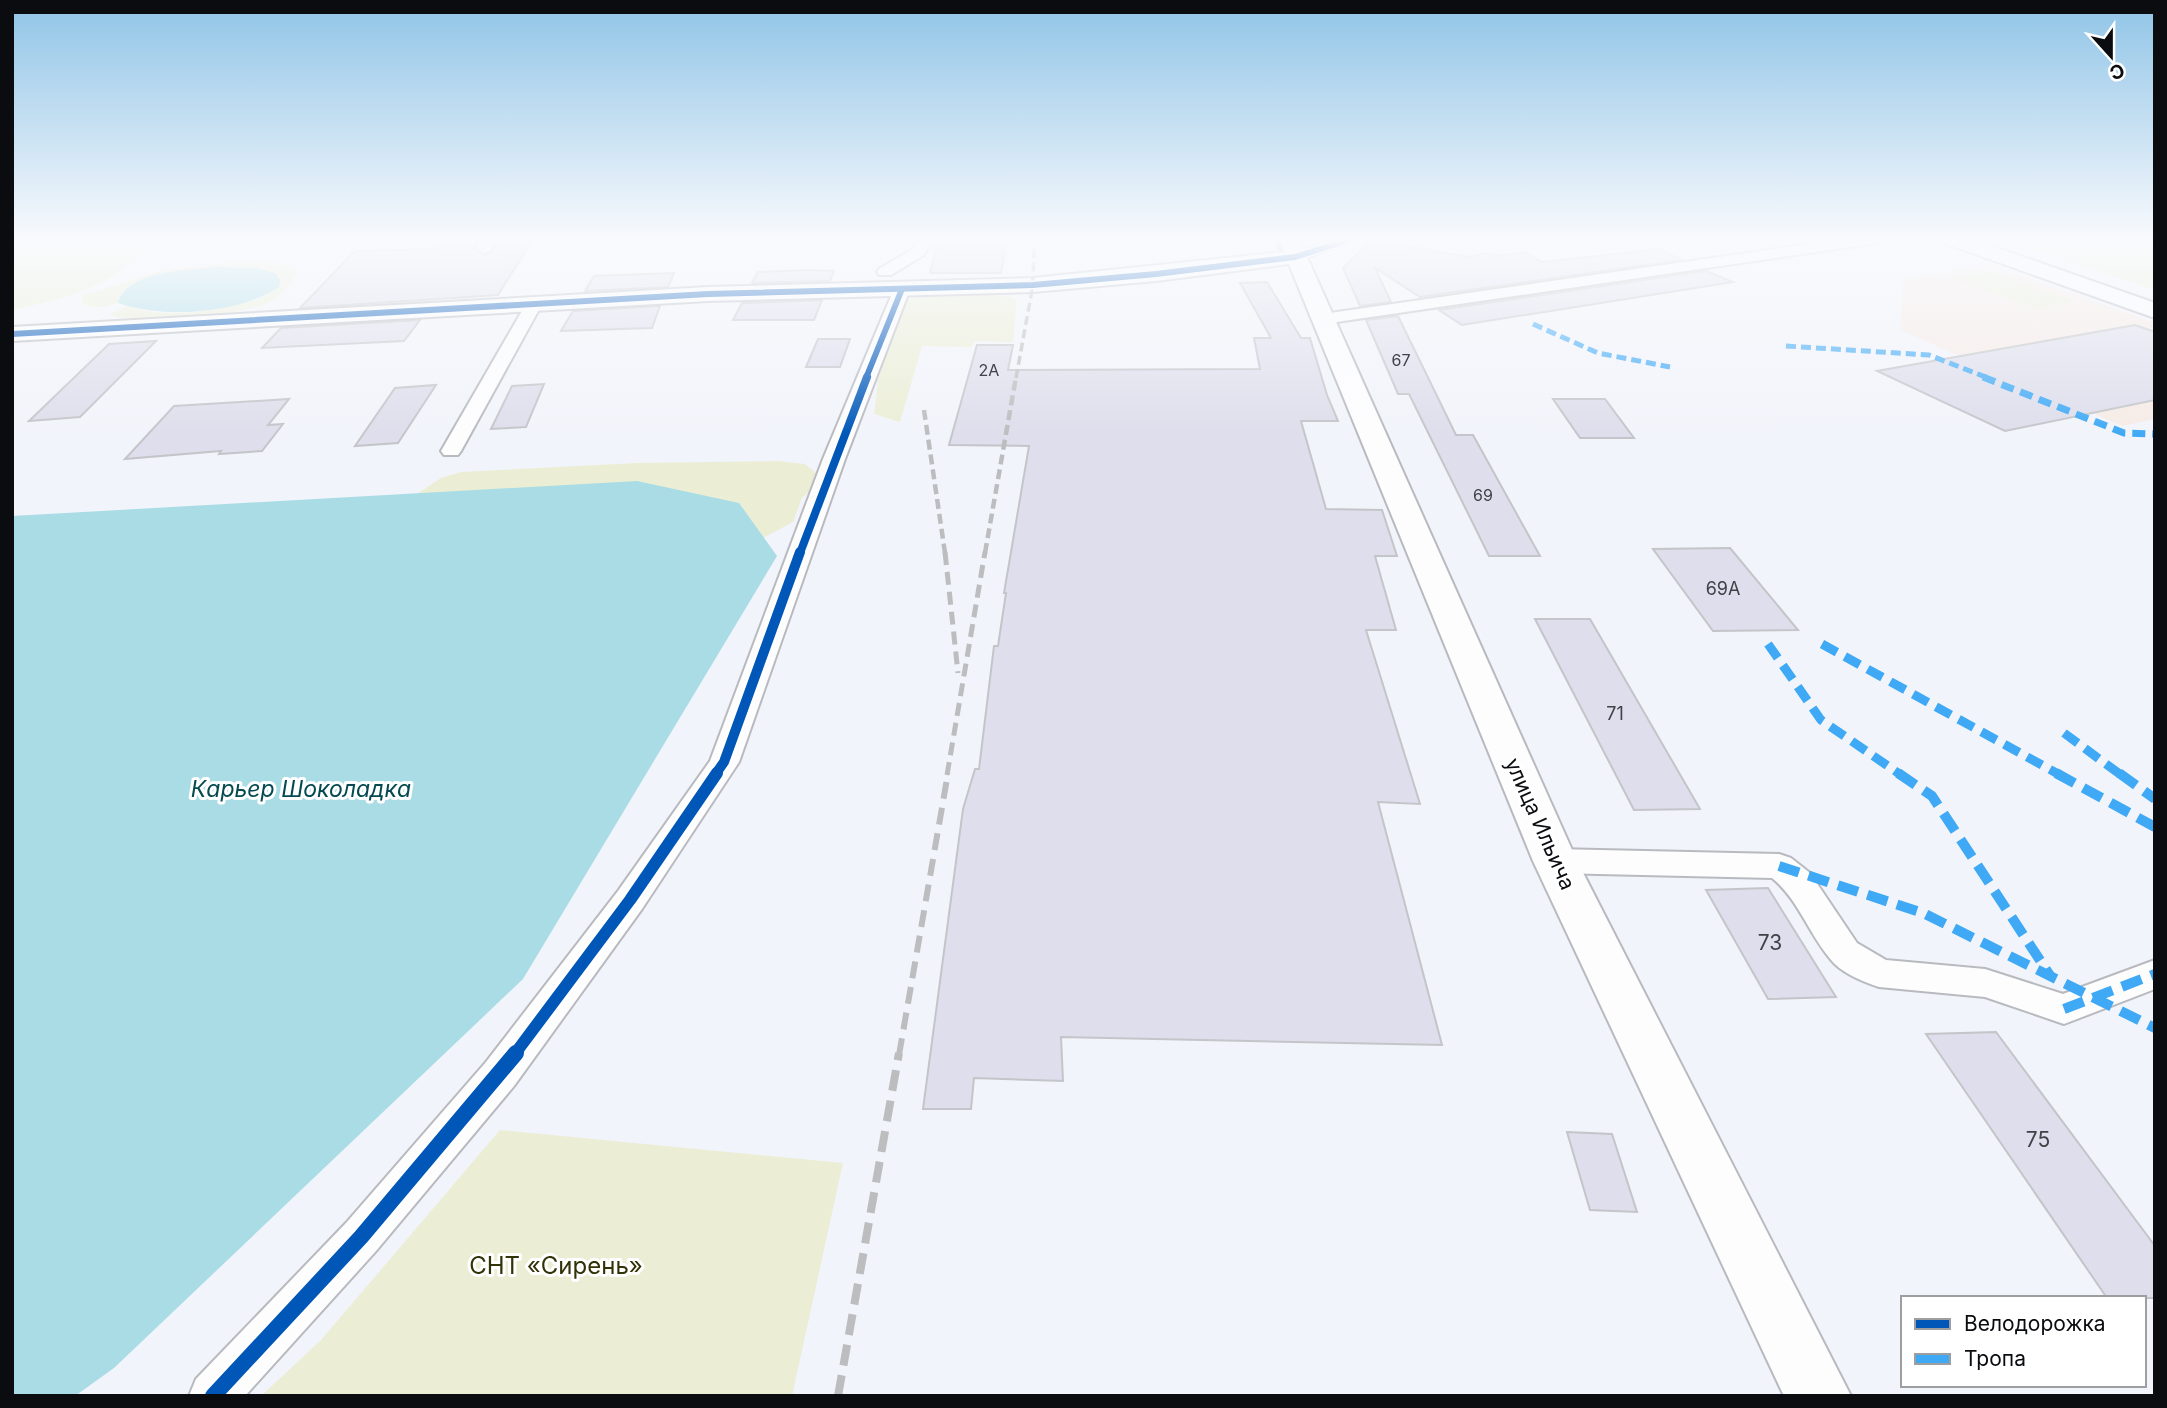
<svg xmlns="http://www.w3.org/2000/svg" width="2167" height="1408" font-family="Inter,sans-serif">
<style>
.education{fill:#f6ebe6}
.green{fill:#ebeed5}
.water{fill:#a9dce5}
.building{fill:#dedeec;stroke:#c3c5c9;stroke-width:2}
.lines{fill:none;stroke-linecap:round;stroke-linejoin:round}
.street-casing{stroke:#b8babf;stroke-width:4}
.secondary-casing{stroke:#b8babf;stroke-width:4}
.street{fill:#fdfdfe;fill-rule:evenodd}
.secondary{fill:#fdfdfe;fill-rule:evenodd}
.rail-far4{stroke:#bcbdbe;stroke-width:3.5;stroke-dasharray:9 4.5;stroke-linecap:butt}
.rail-far3{stroke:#bcbdbe;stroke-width:4.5;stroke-dasharray:10 5;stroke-linecap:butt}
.rail-far2{stroke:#bcbdbe;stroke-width:5;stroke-dasharray:13 7;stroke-linecap:butt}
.rail-far1{stroke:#bcbdbe;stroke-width:6;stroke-dasharray:17 9;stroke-linecap:butt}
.rail{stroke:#bcbdbe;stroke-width:8;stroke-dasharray:21 10;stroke-linecap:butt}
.quiet-far3{stroke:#3fa9f5;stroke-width:5;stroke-dasharray:10 5;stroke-linecap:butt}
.quiet-far2{stroke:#3fa9f5;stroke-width:7;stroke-dasharray:13 7;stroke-linecap:butt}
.quiet-far1{stroke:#3fa9f5;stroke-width:9;stroke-dasharray:17 9;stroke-linecap:butt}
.quiet{stroke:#3fa9f5;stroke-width:10;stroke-dasharray:21 10;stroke-linecap:butt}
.cycleway-far4-casing{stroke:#fff;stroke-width:9}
.cycleway-far3-casing{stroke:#fff;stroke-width:11}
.cycleway-far2-casing{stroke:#fff;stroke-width:14}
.cycleway-far1-casing{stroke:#fff;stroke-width:17}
.cycleway-casing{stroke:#fff;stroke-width:20}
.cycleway-far4{stroke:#0057b8;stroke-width:6}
.cycleway-far3{stroke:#0057b8;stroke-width:8}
.cycleway-far2{stroke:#0057b8;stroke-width:10}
.cycleway-far1{stroke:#0057b8;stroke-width:12}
.cycleway{stroke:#0057b8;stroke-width:16}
.labels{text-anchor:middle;stroke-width:6;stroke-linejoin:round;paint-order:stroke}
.far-number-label{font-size:16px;fill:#404247}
.number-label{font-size:18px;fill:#404247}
.street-label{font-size:21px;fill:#0a0c0f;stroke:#fff}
.near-number-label{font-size:21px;fill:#404247}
.water-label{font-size:23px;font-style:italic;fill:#054951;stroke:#fff}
.near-park-label{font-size:24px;fill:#313206;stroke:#fff}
</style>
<rect width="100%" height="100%" fill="#f1f4fa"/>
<polygon class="education" points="1991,264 2155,323 2155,419 2122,426 1900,330 1903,280"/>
<g class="green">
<path d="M12,239H159C142,249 132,264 116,274C85,294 48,302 12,310Z"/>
<polygon points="2001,239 2155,239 2155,290"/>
<path d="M235,262C255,262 283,257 298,272C291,283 284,293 273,300C247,316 139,325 110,315L127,306C164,320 226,310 262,298L257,268L216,267L159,274L119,298L118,303C105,307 91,311 81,301L83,295L164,270Z"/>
<polygon points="1989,271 2076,301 2038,309 1951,278"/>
<polygon points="995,295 1012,297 1017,302 1013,342 975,341 971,347 922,346 900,422 874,414 878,380 904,300 919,297"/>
<polygon points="778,461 805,464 816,473 814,487 802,498 793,522 763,538 738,503 417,494 441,478 461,472 637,463"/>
<polygon points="500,1130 843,1163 792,1396 261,1396 321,1340"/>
</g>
<g class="water">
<path d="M216,267L257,268L275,273L280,280L279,287C238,314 163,319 118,303C126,271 189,270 216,267Z"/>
<polygon points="637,481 739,503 777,556 523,979 114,1368 75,1396 12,1396 12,516"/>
</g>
<g class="building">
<polygon points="443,239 479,239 473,248 485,255 491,253 500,239 533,239 498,295 300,308 355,251 433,249"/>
<polygon points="938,239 1007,239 1001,273 930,273"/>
<polygon points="1372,240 1469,257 1486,253 1496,256 1524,252 1542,262 1658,249 1682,260 1420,297 1375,268 1391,302 1360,306 1343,268"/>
<polygon points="809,270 834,271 830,281 752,283 758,272"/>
<polygon points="1706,271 1733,282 1462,325 1439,310"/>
<polygon points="674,273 668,287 585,291 594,276"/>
<polygon points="1267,282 1301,338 1310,338 1327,395 1338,421 1301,421 1326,509 1382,510 1397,556 1375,556 1396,630 1366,630 1420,804 1378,802 1442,1045 1061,1037 1063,1081 974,1078 971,1109 923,1109 963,809 975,769 979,769 994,646 998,646 1006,593 1004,593 1029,446 949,445 977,345 1013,345 1008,370 1260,369 1254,338 1271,338 1240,283"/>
<polygon points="822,300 814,320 733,320 742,303"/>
<polygon points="660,306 652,328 561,331 573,311"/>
<polygon points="1398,316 1456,435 1473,435 1540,556 1489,556 1409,394 1398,394 1366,320"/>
<polygon points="420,320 404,341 262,348 281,328"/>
<polygon points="2135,325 2155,332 2155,400 2005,431 1877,371"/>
<polygon points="818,339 850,339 840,367 806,367"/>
<polygon points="156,341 80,417 29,421 109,344"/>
<polygon points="544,384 526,427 491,429 512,386"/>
<polygon points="436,385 398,443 355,446 395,388"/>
<polygon points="289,399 268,425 283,424 262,451 219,454 221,451 125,459 174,406"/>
<polygon points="1553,399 1605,399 1634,438 1580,438"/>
<polygon points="1730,548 1798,630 1713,631 1653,549"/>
<polygon points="1535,619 1590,619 1700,809 1634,810"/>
<polygon points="1768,888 1836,997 1768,999 1706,890"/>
<polygon points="1996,1032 2155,1246 2155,1298 2107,1298 1926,1034"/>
<polygon points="1567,1132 1612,1134 1637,1212 1590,1210"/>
</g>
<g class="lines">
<defs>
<g id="street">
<polygon points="483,239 498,239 489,251 484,253 476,248"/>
<polygon points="917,239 932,239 924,255 891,275 879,275 877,272 879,269 913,249"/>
<polygon points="1335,239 1358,239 1300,260 1290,260 1287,257 1290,254"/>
<polygon points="1844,239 1885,239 1878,243 1323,324 1314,319 1323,314"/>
<polygon points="902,284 910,289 845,459 739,762 642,909 514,1086 376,1251 245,1396 189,1396 196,1379 346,1223 486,1062 618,891 710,761 823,459 894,289"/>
<polygon points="534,299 542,304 461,451 458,455 444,455 441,451 526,304"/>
<path d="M1555,849L1779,854L1791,858L1810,873L1857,943L1886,960L1985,969L2063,994L2155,960V989L2064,1024L1985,997L1879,987C1864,982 1842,973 1832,961C1809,935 1799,900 1772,878L1555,873L1544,869L1539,861L1544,853Z"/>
</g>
<g id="secondary">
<polygon points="1279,239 1299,239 1577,861 1851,1396 1784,1396 1533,861 1289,264 1156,281 1033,292 708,301 12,341 12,327 708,287 1033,278 1284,252"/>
<polygon points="1941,239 1972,239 2155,303 2155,318 1944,243"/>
</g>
</defs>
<use href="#street" class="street-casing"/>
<use href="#secondary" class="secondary-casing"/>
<use href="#street" class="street"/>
<use href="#secondary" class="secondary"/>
<polyline class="rail-far4" points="1016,378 1032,290 1035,239"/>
<g class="rail-far3">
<polyline points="924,410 945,553"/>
<polyline points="985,553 1016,377"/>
</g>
<g class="rail-far2">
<polyline points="945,552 958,673"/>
<polyline points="947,775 985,552"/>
</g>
<polyline class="rail-far1" points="899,1055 948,773"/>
<polyline class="rail" points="838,1396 899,1053"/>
<g class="quiet-far3">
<polyline points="1276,241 1284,259"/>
<polyline points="1533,324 1598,353 1670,367"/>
<polyline points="1786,346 1929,355 1988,378"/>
</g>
<polyline class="quiet-far2" points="1983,377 2124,433 2155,434"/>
<g class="quiet-far1">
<polyline points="1768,644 1821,720 1901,775"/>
<polyline points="1822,644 2060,775"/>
<polyline points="2064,733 2121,775"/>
</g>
<g class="quiet">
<polyline points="1898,773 1932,796 2051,977"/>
<polyline points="2056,773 2155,827"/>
<polyline points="2119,773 2155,799"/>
<polyline points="1779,866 1923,913 2155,1028"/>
<polyline points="2064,1009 2155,974"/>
</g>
<defs>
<g id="cycleway-far4">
<polyline points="12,334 708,294 1033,285 1156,274 1295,257 1351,239"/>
<polyline points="866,378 902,289"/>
</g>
<polyline id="cycleway-far3" points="800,553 867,377"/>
<polyline id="cycleway-far2" points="715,775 724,762 800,552"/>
<polyline id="cycleway-far1" points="514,1055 630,900 717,773"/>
<polyline id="cycleway" points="213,1396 361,1237 516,1053"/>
</defs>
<use href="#cycleway-far4" class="cycleway-far4-casing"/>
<use href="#cycleway-far3" class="cycleway-far3-casing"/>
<use href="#cycleway-far2" class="cycleway-far2-casing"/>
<use href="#cycleway-far1" class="cycleway-far1-casing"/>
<use href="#cycleway" class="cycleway-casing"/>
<use href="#cycleway-far4" class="cycleway-far4"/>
<use href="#cycleway-far3" class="cycleway-far3"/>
<use href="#cycleway-far2" class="cycleway-far2"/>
<use href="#cycleway-far1" class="cycleway-far1"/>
<use href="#cycleway" class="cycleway"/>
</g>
<linearGradient id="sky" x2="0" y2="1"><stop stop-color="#8fc4e7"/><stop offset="0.55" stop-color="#f9fafd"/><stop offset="1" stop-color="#f9fafd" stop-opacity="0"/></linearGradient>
<rect width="2167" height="436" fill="url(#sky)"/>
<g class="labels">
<g class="far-number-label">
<text x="1401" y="366">67</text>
<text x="989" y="376">2А</text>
<text x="1483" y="501">69</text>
</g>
<g class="number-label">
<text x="1723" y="595">69А</text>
<text x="1615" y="720">71</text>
</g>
<g class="street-label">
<text transform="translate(1540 824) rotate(66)" y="7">улица Ильича</text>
</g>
<g class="near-number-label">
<text x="1770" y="950">73</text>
<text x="2038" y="1147">75</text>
</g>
<g class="water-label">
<text x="301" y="797">Карьер Шоколадка</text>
</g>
<g class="near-park-label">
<text x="556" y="1274">СНТ «Сирень»</text>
</g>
</g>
<rect width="2167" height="1408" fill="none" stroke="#0a0c0f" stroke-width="28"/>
<rect x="1901" y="1296" width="245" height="91" fill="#ffffff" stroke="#9d9e9f" stroke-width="2"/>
<rect x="1915" y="1319" width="35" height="10" fill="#0057b8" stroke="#9d9e9f" stroke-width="2"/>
<text x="1964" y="1331" font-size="21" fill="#0a0c0f">Велодорожка</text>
<rect x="1915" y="1354" width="35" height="10" fill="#3fa9f5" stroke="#9d9e9f" stroke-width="2"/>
<text x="1964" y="1366" font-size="21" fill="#0a0c0f">Тропа</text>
<g transform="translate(2111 56) rotate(159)" stroke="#ffffff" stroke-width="5" paint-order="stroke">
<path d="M0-5L12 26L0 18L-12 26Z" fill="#0a0c0f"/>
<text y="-10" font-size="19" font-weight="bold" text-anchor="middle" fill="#0a0c0f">С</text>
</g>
</svg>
